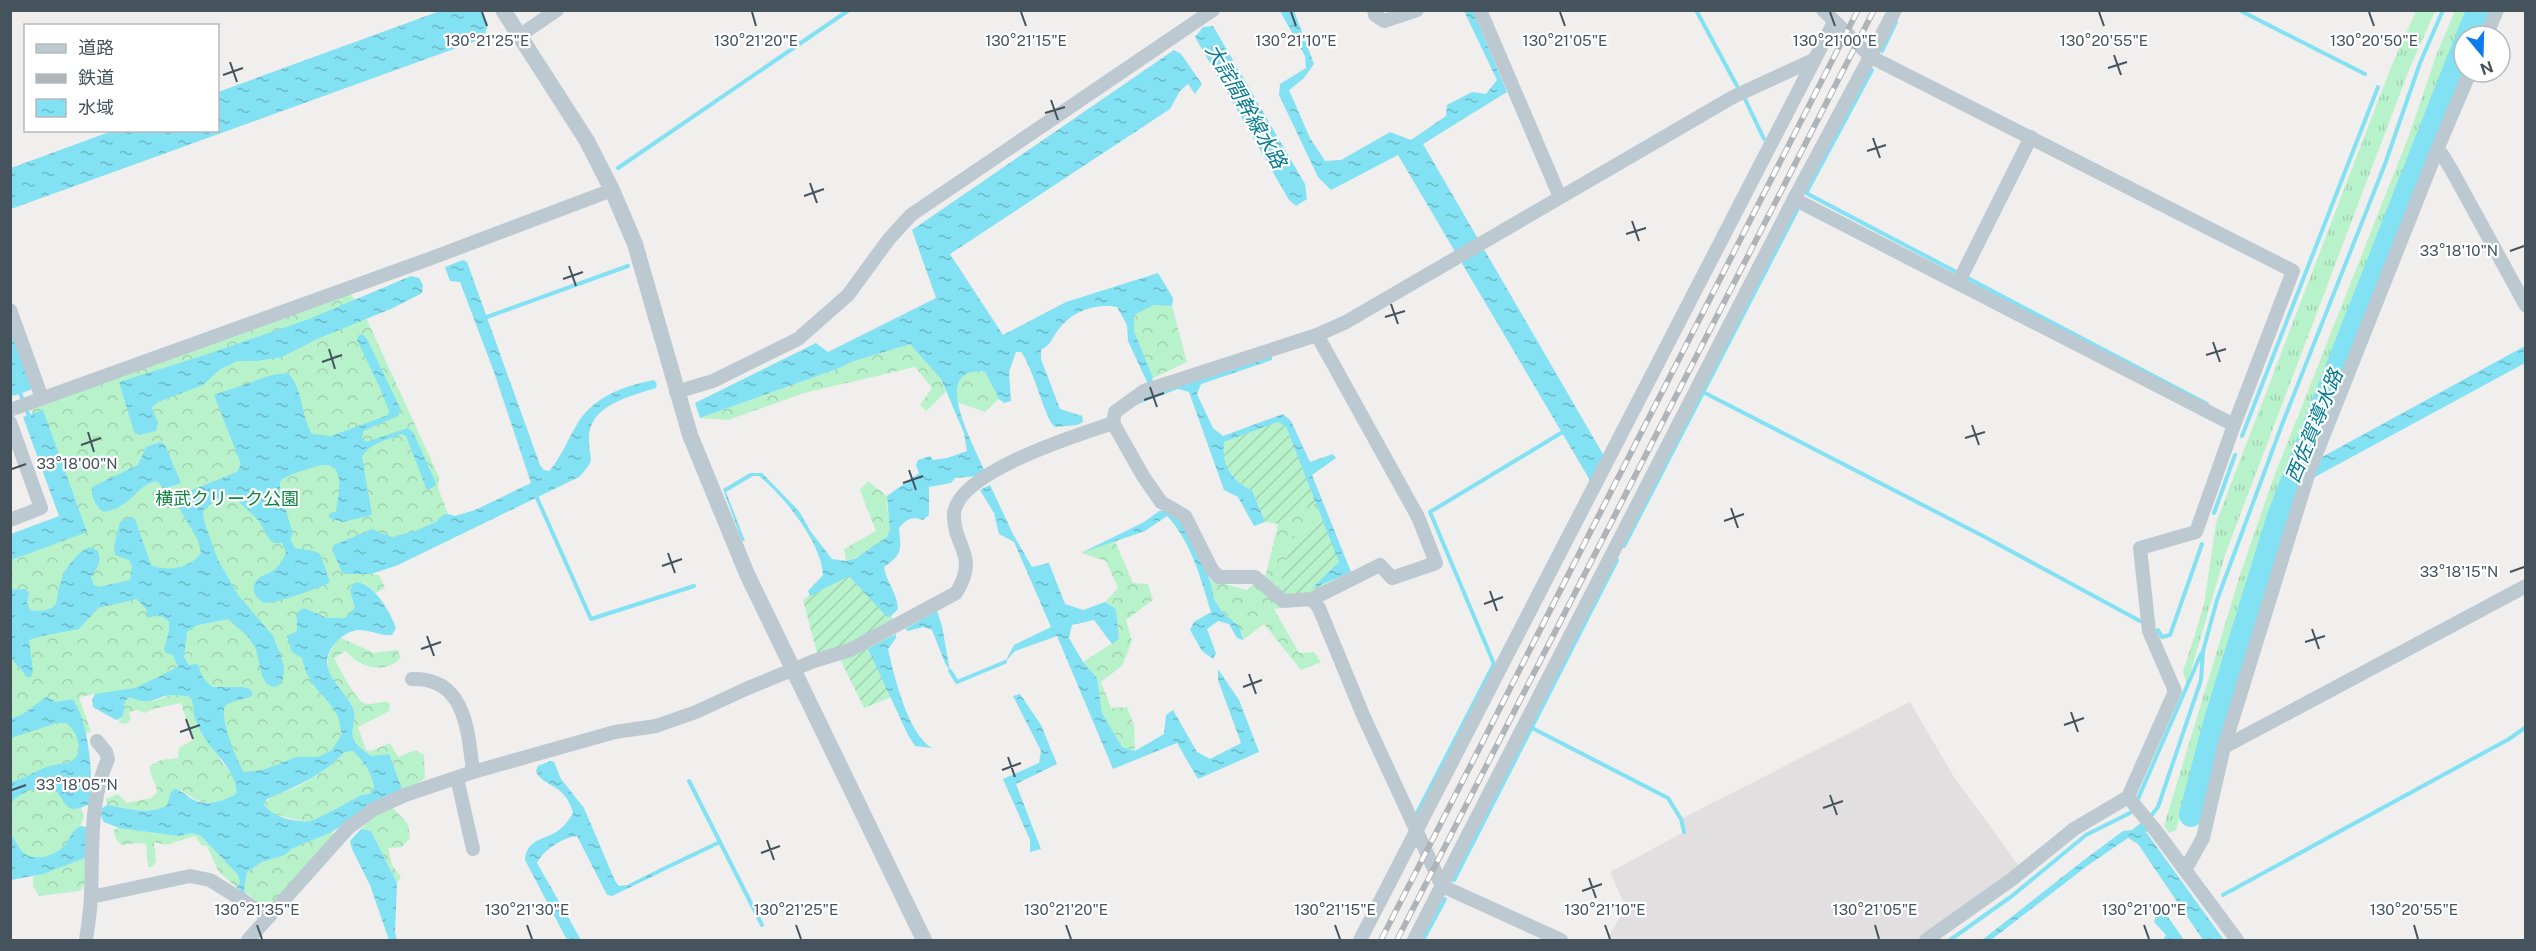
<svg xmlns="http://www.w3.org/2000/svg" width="2536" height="951" font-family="'Public Sans','Noto Sans JP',sans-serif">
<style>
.education{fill:#e2dfe0}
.grass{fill:url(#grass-tufts)}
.forest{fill:url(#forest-crowns)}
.garden{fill:url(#garden-furrows)}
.water{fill:url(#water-ripples);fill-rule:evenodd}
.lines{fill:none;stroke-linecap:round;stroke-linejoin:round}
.stream{stroke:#82e1f2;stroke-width:4}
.river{stroke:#82e1f2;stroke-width:24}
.minor{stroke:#bdc9d1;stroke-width:14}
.tertiary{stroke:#bdc9d1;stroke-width:16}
.rail-casing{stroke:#afb4b9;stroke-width:6}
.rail{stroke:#fff;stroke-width:4;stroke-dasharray:11;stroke-linecap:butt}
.ticks{fill:none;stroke:#45535d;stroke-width:2}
.labels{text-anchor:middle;stroke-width:4.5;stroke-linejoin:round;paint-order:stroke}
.park-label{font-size:18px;fill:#108343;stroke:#fff}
.water-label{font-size:20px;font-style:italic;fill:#057c92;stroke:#fff}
.ticks-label{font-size:15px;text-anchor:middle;fill:#45535d;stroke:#fff;stroke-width:4.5;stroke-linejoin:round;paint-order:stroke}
</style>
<defs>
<pattern id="grass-tufts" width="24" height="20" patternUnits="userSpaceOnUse" patternTransform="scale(1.5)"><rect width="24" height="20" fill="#b8f2cb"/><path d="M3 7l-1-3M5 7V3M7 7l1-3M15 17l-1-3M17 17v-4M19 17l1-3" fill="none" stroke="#a0d1b1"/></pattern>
<pattern id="forest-crowns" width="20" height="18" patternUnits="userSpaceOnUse" patternTransform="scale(1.5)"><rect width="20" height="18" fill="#b8f2cb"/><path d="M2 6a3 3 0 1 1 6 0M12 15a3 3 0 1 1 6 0" fill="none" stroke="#a0d1b1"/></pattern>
<pattern id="garden-furrows" width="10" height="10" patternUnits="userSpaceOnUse" patternTransform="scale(1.5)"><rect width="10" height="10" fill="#b8f2cb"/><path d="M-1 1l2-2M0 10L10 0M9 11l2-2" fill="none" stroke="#a0d1b1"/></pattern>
<pattern id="water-ripples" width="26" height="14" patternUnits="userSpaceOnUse" patternTransform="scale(1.5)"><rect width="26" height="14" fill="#82e1f2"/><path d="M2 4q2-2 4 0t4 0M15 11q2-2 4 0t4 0" fill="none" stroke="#6cb9c7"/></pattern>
</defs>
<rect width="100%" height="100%" fill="#f1eeee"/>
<polygon class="education" points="1910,702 1954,777 2019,866 1919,940 1606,940 1626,908 1610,872 1684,832 1681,819"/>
<g class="grass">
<polygon points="2416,11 2435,11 2409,70 2226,552 2187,684 2183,672 2204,605 2216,523 2391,67"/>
<polygon points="2455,11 2471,11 2275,494 2176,830 2169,833 2164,826 2240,575 2273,479 2408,138 2437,53"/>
</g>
<g class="forest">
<polygon points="351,294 367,320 439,477 438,488 448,514 440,531 371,574 379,575 385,588 376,593 364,583 370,613 311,638 348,717 344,742 324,762 251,784 224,755 201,694 180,681 99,701 95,694 79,697 91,732 85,733 75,702 82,737 77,798 84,816 72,849 11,871 11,554 77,528 30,407"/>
<polygon points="1154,305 1172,306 1187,362 1153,378 1134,331 1134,315"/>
<polygon points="910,343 941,379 946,392 926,411 920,405 932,388 915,367 804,393 728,420 700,418 842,367 851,362"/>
<polygon points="974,371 985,372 999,399 985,412 957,402 955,386 962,376"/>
<path d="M868,481L887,496C885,508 891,518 890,529C890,541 856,558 846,561L844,549L876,531L860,490Z"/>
<polygon points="1316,503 1323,521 1292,537 1274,609 1299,653 1314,652 1321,662 1301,670 1264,624 1243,640 1239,626 1223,613 1214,599 1210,580 1247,590 1266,574 1278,524"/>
<polygon points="1115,541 1133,583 1148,584 1153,600 1126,620 1132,641 1122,666 1101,682 1111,708 1127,707 1134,725 1135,751 1122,747 1102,713 1097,678 1083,662 1119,639 1116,609 1105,602 1118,588 1106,561 1081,553"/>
<path d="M339,637L374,653L397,650L401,657C387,675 358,668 346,651L334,658C340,668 354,698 364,703C372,706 381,701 388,702L390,705L389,711L358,727L366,750L371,751L390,743L398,757L415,750L424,755L425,778L412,788L402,789L389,754L371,757C366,752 357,746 354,740C349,730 357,718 353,707C351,701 345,697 341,692C324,672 323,658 339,637Z"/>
<path d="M172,694L190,697L194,702V715L223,764L233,774L237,785L236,794C216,805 199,806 182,790L171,793L167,805C149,816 127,808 107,805L106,799L118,794L127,803L151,798L157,793C157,782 149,776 150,766L161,760L178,758L179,748L193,740L181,703L153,709L145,713L137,710L129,712L131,719L126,724L120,723L118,718L123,715L125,700L130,697C147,705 156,701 172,694Z"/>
<path d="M353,751C364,762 372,773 374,788L369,794L361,795L314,821H301L270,813L264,805C270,793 286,793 297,787C314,777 332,767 344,752Z"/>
<polygon points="392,807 408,824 410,838 402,847 388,848 392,865 401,877 397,883 371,831 361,829 377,813"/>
<polygon points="119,828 178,836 192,833 201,836 238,875 240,882 237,888 218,871 207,846 201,845 195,836 166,845 154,842 156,861 152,867 148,867 146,844 139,843 121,845 116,839 113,830"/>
<polygon points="332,832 335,836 275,904 265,907 244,891 247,872 262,862 285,855 291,849"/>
<polygon points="85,858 87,882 80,891 39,896 33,886 33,877"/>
</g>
<g class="garden">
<path d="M1278,422L1286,427L1316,503L1278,524L1265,522L1252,490C1230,480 1222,465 1224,442Z"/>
<polygon points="1323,521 1350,583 1322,601 1274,609 1292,537"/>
<polygon points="867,569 898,629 877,653 893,696 864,708 840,659 820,664 803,600 836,574"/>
</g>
<g class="water">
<polygon points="440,11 481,11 488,24 484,38 11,209 11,168 112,131 218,130 218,92"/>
<polygon points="1280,11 1294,11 1314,64 1303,79 1289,90 1310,138 1325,161 1341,160 1390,132 1411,140 1446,116 1447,105 1472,92 1486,94 1497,80 1464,11 1473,11 1507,92 1423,144 1604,456 1591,482 1398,155 1331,190 1318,177 1279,95 1280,84 1306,68 1305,56"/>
<polygon points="1213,26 1305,184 1307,199 1296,206 1289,200 1195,37 1203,27"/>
<path d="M1174,50L1181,54L1202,84L1195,94L1188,84L1180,91L1170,109L950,254L1003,335L1066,302L1158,273L1173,298L1172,306L1154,305L1134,315V331L1153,378L1151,384H1148L1128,341L1127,325L1117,307C1094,303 1070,312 1056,333C1050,342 1052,343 1041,350V359L1060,409L1082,416L1083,422L1077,425L1055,427C1045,420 1034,369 1021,352H1016L1009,372L1011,401L1004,403L999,399L985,372C928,365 974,445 984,470L977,476L955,478L951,483L929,487V515L923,520C911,516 907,519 899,528C901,550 903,554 884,567C886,582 898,594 898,609L890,617L886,616L849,576L810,596L808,591L823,575C822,543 783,495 759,476H753L726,492L745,541H742L723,489L750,473H762L799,511L811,532L832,559L846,561L856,558L887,537L890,531L887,496L919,473L916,465L918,460L930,456L933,460L947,458L967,451L964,433L941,379L910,344L851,362L842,367L700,418L695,403L816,343L828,352L936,298L912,230Z"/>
<path d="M463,260L467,262L540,465L544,470L549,471C561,458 567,441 576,426C592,397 623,386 654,380L657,384L656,388C631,396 588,405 589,439C589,462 597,457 579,477L398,565L371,574H343L332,550L334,545L372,529L392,537L415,531L436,522L443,515L448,514L455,516L475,510L531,483L494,372L460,282L450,281L445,267Z"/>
<polygon points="411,276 419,278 423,285 422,293 393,308 317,339 282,357 257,361 237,361 219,370 203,385 158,402 152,408 158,423 156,431 139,435 134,432 119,382 205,355 309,319"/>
<polygon points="10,330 33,389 13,396 10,390"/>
<path d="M362,334L367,339L401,410L398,416L363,431L362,438L366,442L408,428L413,432L436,483L435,486L428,490L426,488L406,436L402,434C387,440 370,443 362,457L372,515L343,522L329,518V514L336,511C340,487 347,455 310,468C299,472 290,474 280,481V490L293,534L290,539L295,548C304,550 312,549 320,554L330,582C324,587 275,603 267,603C259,603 252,593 254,586C256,575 269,575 275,569C280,565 283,559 286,553L282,543H274L270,540L259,521L231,494L218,498L203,511L204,521L218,560L238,595L273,636L279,651L284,666L283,680L278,686L272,687L266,683L262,676L256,649L248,637L228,619L197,625L187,632L184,657L189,665L197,664L203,678L212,687H243L250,689L253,695C245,700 233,700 226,705C217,713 238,764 244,772L263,770L296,757H318L332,750L342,734C340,728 340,720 337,715C324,691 309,690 302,658L292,652L287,636L297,631V612L304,608L327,618H345L355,608L350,590L354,583C372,579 391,613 396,628L392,635C380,636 370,630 359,630C351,630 340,637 335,643C315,668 338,683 351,704C359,716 349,730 354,740C357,746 366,752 371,756L389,754L402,789L379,799L332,832L291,849L285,855L262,862L247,872L244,891L249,897L237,888L240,882L238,875L201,836L192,833L178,836L119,828L104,822L101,816L102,808L107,805C127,808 149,816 167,805L171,792L175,789C183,791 185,795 192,799C206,807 223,801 236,794C239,774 215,754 204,737C200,731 196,722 194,715C193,707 194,703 190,697C185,696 179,695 174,695C154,695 153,708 130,697L125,701L123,716L116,720L93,707L92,700L95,694L135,688L178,667L173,655L166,653L164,649L169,631V622C162,615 157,615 148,618L146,609L137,599L98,608L79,629L42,636L29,640L33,671L31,677H27L11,658L10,590L25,589L29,593L27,603L30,610C38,612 53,611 56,603C58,599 57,593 59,588C62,572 75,553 90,547L97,550C103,562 97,567 91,577L94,585L99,587L130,580L132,566L129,560L115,555L114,546L120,522L131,517L135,519L151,565C168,572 189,569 201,553L198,540L175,501L179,495L237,472L241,464L214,395L272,375L288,373C304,390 300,414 312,434L331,436L388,415L389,411L380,388L357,340L359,335ZM353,751C364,762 372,773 374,788L369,794L361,795C354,799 316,820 311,821C295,823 273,817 264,805L267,799C293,788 326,774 344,752Z"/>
<polygon points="2525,346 2525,363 2313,478 2322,457"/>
<path d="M1272,353V360L1201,384L1197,394L1213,428L1223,436L1283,414L1291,421L1310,462L1333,454L1336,458L1312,475L1351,572L1311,589L1339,562L1286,427L1278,422L1224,442C1222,465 1230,480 1252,490L1265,522L1254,526L1238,497L1224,490L1189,392L1178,389L1130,407L1155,391Z"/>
<polygon points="43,410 87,532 11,560 11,534 59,516 23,417"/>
<path d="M160,442L165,445L181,483L164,489L157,481C141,484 136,496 124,504C118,508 111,510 105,512C96,509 91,496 92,487L138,465L146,447Z"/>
<polygon points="990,485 1013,534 1032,567 1049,563 1065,604 1083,610 1105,602 1116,609 1119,639 1112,644 1094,620 1072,625 1069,638 1083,662 1097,678 1102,713 1122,747 1135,751 1164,734 1166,715 1173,710 1197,752 1210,759 1241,743 1218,680 1218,669 1239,700 1259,752 1198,779 1177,743 1113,769 1057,636 1015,651 1005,662 1014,645 1051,627 1014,542 999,534 994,513 980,490"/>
<path d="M1159,511H1172L1183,522L1210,580L1214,599L1223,613L1239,626L1243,640L1237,638L1229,624L1218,621L1207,629L1216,653L1213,659L1202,651L1190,630L1194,622L1211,612C1201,579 1191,541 1167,516L1145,531L1081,553L1144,522Z"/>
<polygon points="937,611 942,626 950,671 945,663 932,630 923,627 908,631 905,629"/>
<path d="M896,634V638L888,649C894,676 908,734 932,748L915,746L908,735L868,649Z"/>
<polygon points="1020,694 1041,725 1057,764 1016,784 1041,849 1030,852 1030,840 1003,779 1039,763 1041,751 1013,696"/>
<path d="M46,697L57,702L72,699C88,716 95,782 89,804C61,820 66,792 50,788C38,785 16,794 11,804V782C25,779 36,770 50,766C57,764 67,764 73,760C85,752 76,729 66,723H56L11,738V719L23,714Z"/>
<path d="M550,761L554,762L561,779L584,808L615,881L619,886L627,885L659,869L660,873L612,896L607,895L577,836C564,837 543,850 537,863L581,940H567L525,860C526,840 543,840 556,832C564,827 568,821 573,813C565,782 543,788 536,771L538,766Z"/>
<polygon points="2143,821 2149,828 2146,832 2224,940 2203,940 2138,844 2128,838 2087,866 1991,940 1982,940 2084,860 2123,831 2132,830"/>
<path d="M81,826L86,827L89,833L85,858L43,874L11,880L10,835C16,839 18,848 24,853C33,862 55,856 63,847C70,840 71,830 81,826Z"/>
<polygon points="361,829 371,831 397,883 395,933 397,940 389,940 370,885 352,849 350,841"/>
<polygon points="2157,912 2168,917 2184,940 2163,940 2166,935 2154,922"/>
</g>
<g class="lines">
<g class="stream">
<polyline points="1696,10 1737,86"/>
<polyline points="2239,10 2365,74"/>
<polyline points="1882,51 1896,22"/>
<polyline points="1872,70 1806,193 2207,404"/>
<polyline points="1745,99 1764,139"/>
<polyline points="618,168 849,10"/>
<polyline points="487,317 628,266"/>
<polyline points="19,390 30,419"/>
<polyline points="1703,392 1983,536 2140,621"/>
<polyline points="2242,436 2378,87"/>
<polyline points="537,498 591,619 694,586"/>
<polyline points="2214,513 2235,455"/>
<polyline points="1624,546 1797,210"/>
<polyline points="2158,630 2162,637 2170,635 2202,544"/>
<polyline points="950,671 957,682 1005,662"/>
<polyline points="1532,728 1668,798 1681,819 1684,832"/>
<polyline points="689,781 762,925"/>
<polyline points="2137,801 2201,654"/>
<polyline points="1416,815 1494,664 1430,512 1561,433"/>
<polyline points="2150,817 2158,807 2201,680 2203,651 2217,600 2283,422 2385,164 2420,63 2443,10"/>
<polyline points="659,871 720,842"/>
<polyline points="1454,880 1617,560"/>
<polyline points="2223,895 2509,739 2526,727"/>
<polyline points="1423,940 1445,899"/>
<polyline points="1950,940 2012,896 2086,835 2132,812 2134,808"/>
</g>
<g class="river">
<polyline points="2468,36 2479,10"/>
<polyline points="2191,815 2215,723 2279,516 2464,46"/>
</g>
<g class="minor">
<polyline points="1374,10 1375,15 1384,21 1417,10"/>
<polyline points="1480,10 1560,197"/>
<polyline points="1823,10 1871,57 2293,271 2234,425 2196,532 2140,548 2149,631 2175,691 2128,797 2074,829 2011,880 1926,940"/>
<polyline points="519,36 557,10"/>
<polyline points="2486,36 2497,10"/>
<polyline points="2437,150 2441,153 2451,169 2526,306"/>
<polyline points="1794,199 2234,425"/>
<polyline points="1958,283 2031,137"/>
<polyline points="10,310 42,398"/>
<polyline points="676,392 713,381 798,339 848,295 889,239 911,215 1213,10"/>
<polyline points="10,410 429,259 612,190"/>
<polyline points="10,422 41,508 10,520"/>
<polyline points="1312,599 1380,565 1392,578 1436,563 1418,517 1317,335"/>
<path d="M412,679C466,677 468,732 473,772"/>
<polyline points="2224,747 2526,586"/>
<polyline points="457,778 473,849"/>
<polyline points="2128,797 2156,831 2237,940"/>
<polyline points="2185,870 2203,838 2224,747 2309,472 2437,150 2470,72"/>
<polyline points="91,897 190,876 210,880 269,917"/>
<path d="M86,940C88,925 91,909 91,894C93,848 89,802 108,759L106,752L97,741"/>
<path d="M248,940L348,828L374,809L405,795L473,772L615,732L656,726L696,712L748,688L814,661L850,650L956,593C980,555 953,547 954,514C957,472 1077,435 1113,423"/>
<polyline points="1360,940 1834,22"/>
<polyline points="1414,940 1794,199 1895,10"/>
<polyline points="1561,940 1442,886 1363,715 1319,608 1312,599 1283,601 1255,577 1219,577 1212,570 1185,516 1161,502 1143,476 1113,423 1115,412 1144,391 1317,335 1346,322 1733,97 1813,60"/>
</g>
<polyline class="tertiary" points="503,10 587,141 612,190 635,244 690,435 747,574 924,940"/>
<defs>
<g id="rail">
<polyline points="1381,940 1858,10"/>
<polyline points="1397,940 1874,10"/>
</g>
</defs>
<use href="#rail" class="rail-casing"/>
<use href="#rail" class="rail"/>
</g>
<path class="ticks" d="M482,12L487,26M752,12L756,26M1021,12L1026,26M1291,12L1296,26M1560,12L1565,26M1830,12L1835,26M2099,12L2104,26M2369,12L2374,26M2114,55L2121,75M230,62L237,82M2108,68L2127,62M223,75L243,68M1051,100L1058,120M1045,113L1065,107M1873,138L1880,158M1867,151L1886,145M810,183L817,203M804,196L824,189M1632,221L1639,241M1626,234L1646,228M2510,251L2524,246M569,266L576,286M563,279L583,272M1391,304L1398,324M1385,317L1405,311M2213,342L2220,362M329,349L335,369M2206,355L2226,349M322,362L342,355M1150,387L1157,407M1144,400L1164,393M1972,425L1979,445M88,432L94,452M1965,438L1985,432M81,445L101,438M12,469L26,464M909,470L916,490M903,483L923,476M1731,508L1738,528M1724,521L1744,514M668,553L675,573M662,566L682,559M2510,572L2524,567M1490,591L1497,611M1484,604L1503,597M2312,629L2319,649M427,636L434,656M2305,642L2325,636M421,649L441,642M1249,674L1256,694M1243,687L1262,680M2071,712L2078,732M186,719L193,739M2064,725L2084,718M180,732L200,725M1008,757L1015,777M1002,770L1021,763M12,790L26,785M1830,795L1837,815M1823,808L1843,801M767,840L774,860M761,853L780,846M1589,878L1596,898M1582,891L1602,884M257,925L262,939M527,925L532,939M796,925L801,939M1066,925L1071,939M1335,925L1340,939M1605,925L1610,939M1875,925L1879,939M2144,925L2149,939M2414,925L2418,939"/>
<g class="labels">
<g class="park-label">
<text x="227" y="505">横武クリーク公園</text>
</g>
<g class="water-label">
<text transform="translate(1246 106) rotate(60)" y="7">大詫間幹線水路</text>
<text transform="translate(2314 426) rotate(-68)" y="7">西佐賀導水路</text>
</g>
</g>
<g class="ticks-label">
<text x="487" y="46">130°21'25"E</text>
<text x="756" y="46">130°21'20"E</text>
<text x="1026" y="46">130°21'15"E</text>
<text x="1296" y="46">130°21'10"E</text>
<text x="1565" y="46">130°21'05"E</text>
<text x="1835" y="46">130°21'00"E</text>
<text x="2104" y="46">130°20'55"E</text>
<text x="2374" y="46">130°20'50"E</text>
<text x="2459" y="256">33°18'10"N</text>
<text x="77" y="469">33°18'00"N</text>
<text x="2459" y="577">33°18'15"N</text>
<text x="77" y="790">33°18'05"N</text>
<text x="257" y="915">130°21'35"E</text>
<text x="527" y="915">130°21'30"E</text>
<text x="796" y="915">130°21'25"E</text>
<text x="1066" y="915">130°21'20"E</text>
<text x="1335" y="915">130°21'15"E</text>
<text x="1605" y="915">130°21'10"E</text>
<text x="1875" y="915">130°21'05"E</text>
<text x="2144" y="915">130°21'00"E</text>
<text x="2414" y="915">130°20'55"E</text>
</g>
<rect width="2536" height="951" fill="none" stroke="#45535d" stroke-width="24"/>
<rect x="24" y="24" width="195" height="108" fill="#ffffff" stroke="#b5babe" stroke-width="1.5"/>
<rect x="36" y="44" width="30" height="9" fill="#bdc9d1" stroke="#b5babe" stroke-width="1.5"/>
<text x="78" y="54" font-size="18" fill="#45535d">道路</text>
<rect x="36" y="74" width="30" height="9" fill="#afb4b9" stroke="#b5babe" stroke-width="1.5"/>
<text x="78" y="84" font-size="18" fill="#45535d">鉄道</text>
<rect x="36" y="99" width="30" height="18" fill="url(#water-ripples)" stroke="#b5babe" stroke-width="1.5"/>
<text x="78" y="114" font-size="18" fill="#45535d">水域</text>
<g transform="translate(2482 54) rotate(161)"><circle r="28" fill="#ffffff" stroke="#b5babe" stroke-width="1.5"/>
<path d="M0-4.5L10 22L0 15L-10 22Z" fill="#0c7bec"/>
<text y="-9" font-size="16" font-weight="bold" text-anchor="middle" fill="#45535d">N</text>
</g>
</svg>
